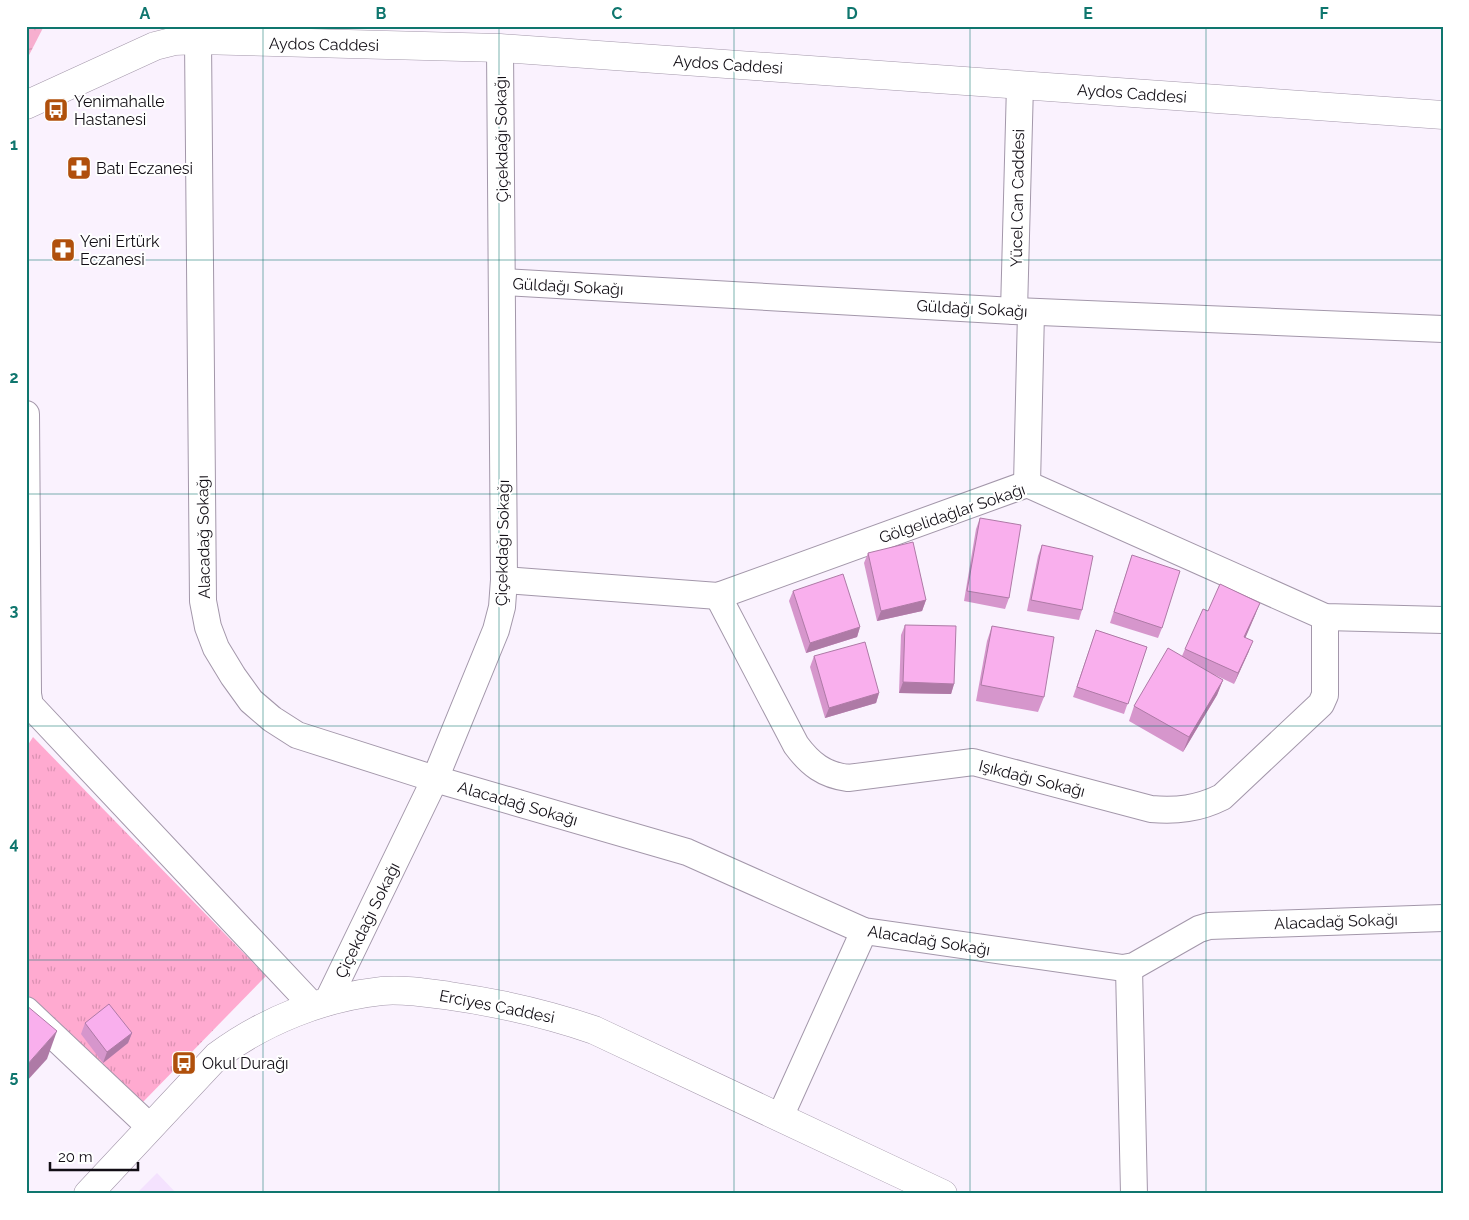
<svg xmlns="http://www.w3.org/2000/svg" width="1469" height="1220" font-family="Raleway,sans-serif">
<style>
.built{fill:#f4e2fe}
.forest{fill:url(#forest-crowns)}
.park{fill:url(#park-tufts)}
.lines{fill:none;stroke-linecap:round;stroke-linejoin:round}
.street-casing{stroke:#a397aa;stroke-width:28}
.secondary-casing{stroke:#a397aa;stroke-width:29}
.street{stroke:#fff;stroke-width:26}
.secondary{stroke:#fff;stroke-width:28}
.wall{fill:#d696cc}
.shaded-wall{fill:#ae7aa6}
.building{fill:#f9afed;stroke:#ae7aa6}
.grid{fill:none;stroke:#0f766e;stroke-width:1;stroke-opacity:0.55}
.labels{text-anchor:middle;stroke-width:4;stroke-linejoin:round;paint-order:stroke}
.street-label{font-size:16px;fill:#120e15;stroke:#fff}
.poi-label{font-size:16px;fill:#120e15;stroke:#fff;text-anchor:start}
.neatline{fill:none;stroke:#0f766e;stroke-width:2}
.grid-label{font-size:16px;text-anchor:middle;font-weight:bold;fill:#0f766e}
</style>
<defs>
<pattern id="forest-crowns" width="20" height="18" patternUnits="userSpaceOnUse" patternTransform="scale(1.25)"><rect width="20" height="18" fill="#f7afcf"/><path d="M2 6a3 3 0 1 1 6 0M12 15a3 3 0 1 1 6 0" fill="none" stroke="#d395b1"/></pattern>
<pattern id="park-tufts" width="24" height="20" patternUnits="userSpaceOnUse" patternTransform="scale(1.25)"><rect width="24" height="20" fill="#ffaad0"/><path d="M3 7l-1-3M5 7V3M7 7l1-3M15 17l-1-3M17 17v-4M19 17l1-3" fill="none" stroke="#da91b2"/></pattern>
</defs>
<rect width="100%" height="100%" fill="#faf2fe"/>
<polygon class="built" points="157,1173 177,1194 136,1194"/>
<polygon class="forest" points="26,26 44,26 26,61"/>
<polygon class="park" points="33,737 266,976 141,1104 104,1074 26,993 26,748"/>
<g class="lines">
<defs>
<g id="street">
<polyline points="198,40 203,601 208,627 216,648 233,676 251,701 272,719 297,735 435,779 687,852 864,931 1123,968 1134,966 1199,929 1209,926 1443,918"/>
<polyline points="502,282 1014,311 1443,329"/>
<polyline points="1014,311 1020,85"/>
<polyline points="26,414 28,694 30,705 313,1006"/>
<polyline points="1027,484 1031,312"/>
<polyline points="504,580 718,596 1027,484 1325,617 1443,620"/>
<path d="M718,596L796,745C810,764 824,775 848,778L973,762L1151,809C1177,811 1198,809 1222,797L1321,704L1325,695V617"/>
<polyline points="1129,968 1134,1194"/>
<polyline points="327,1002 435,779 496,630 502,607 504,580 500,48"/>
<polyline points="26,1010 150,1127"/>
<polyline points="780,1117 864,931"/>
</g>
<g id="secondary">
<polyline points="26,105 155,46 175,41 198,40 500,48 1443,115"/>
<path d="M88,1194L217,1056C264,1021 324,997 382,991C404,989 428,993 450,996C500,1003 547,1014 594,1030L943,1194"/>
</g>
</defs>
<use href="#street" class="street-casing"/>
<use href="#secondary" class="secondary-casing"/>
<use href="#street" class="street"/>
<use href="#secondary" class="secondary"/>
</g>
<g class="wall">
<polygon points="980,518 1009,598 1005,609 964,601 976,529"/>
<polygon points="1042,545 1082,610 1079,620 1027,611 1038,556"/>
<polygon points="868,553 926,600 922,611 877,621 864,563"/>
<polygon points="1132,555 1162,628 1158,638 1110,623"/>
<polygon points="793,591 860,627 857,637 806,653 789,601"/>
<polygon points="1256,613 1245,638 1249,651 1234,684 1213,674 1223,680 1217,695 1183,752 1129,721 1134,706 1182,656 1185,649"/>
<polygon points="905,625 954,684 951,694 899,693 901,635"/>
<polygon points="992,626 1044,697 1038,712 976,701 987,641"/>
<polygon points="1096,630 1147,647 1124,714 1073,697"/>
<polygon points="814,656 879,693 876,703 825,718 810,667"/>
<polygon points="85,1023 132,1033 128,1043 103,1063 81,1034"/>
</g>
<g class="shaded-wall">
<polygon points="926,600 922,611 877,621 881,611"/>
<polygon points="1260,603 1256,613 1241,648 1244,637"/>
<polygon points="860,627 857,637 806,653 810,643"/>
<polygon points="1253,641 1249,651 1234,684 1238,673"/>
<polygon points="1223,680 1217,695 1183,752 1189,737"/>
<polygon points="903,682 954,684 951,694 899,693"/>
<polygon points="879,693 876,703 825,718 829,708"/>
<polygon points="57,1031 47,1059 26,1082 26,1066"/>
<polygon points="132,1033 128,1043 103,1063 107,1052"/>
</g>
<g class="building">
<polygon points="980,518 1021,525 1009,598 967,591"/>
<polygon points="913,542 926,600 881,611 868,553"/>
<polygon points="1042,545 1093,556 1082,610 1031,600"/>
<polygon points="1132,555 1180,571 1162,628 1114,612"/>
<polygon points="843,574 860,627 810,643 793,591"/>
<polygon points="1220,584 1260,603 1244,637 1253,641 1238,673 1185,649 1203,609 1208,611"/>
<polygon points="905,625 956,626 954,684 903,682"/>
<polygon points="992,626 1054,637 1044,697 981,685"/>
<polygon points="1096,630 1147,647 1128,704 1077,687"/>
<polygon points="865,642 879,693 829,708 814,656"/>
<polygon points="1168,648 1223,680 1189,737 1134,706"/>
<polygon points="109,1004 132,1033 107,1052 85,1023"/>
<polygon points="26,1005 57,1031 26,1066"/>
</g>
<path class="grid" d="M263,26V1194M499,26V1194M734,26V1194M970,26V1194M1206,26V1194M26,260H1443M26,494H1443M26,726H1443M26,960H1443"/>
<defs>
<symbol id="bus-square" viewBox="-11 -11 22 22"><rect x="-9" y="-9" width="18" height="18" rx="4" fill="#b0500c" stroke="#fff"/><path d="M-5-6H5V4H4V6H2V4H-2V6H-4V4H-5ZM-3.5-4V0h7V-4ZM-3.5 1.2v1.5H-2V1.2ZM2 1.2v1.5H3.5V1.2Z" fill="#fff"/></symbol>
<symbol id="pharmacy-square" viewBox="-11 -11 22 22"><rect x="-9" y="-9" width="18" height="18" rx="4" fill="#b0500c" stroke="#fff"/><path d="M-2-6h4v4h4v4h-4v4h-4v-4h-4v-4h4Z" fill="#fff"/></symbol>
</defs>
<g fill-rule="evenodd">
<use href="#bus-square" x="42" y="96" width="28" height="28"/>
<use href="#pharmacy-square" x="65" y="154" width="28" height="28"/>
<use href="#pharmacy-square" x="49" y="236" width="28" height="28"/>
<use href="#bus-square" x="170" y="1049" width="28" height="28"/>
</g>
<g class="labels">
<g class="street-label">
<text transform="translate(324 44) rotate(1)" y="6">Aydos Caddesi</text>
<text transform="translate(728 64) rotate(4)" y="6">Aydos Caddesi</text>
<text transform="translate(1132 93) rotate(4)" y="6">Aydos Caddesi</text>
<text transform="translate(501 139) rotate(-91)" y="6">Çiçekdağı Sokağı</text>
<text transform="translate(1017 198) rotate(-89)" y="6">Yücel Can Caddesi</text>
<text transform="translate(568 286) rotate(3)" y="6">Güldağı Sokağı</text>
<text transform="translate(972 308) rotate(3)" y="6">Güldağı Sokağı</text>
<text transform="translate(952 513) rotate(-19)" y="6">Gölgelidağlar Sokağı</text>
<text transform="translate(203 537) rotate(-91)" y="6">Alacadağ Sokağı</text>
<text transform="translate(502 543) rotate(-89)" y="6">Çiçekdağı Sokağı</text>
<text transform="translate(1032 778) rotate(14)" y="6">Işıkdağı Sokağı</text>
<text transform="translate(518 803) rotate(16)" y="6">Alacadağ Sokağı</text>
<text transform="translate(367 920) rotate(-64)" y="6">Çiçekdağı Sokağı</text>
<text transform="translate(1336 921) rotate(-2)" y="6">Alacadağ Sokağı</text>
<text transform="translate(929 940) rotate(9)" y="6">Alacadağ Sokağı</text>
<text transform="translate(497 1006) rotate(11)" y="6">Erciyes Caddesi</text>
</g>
<g class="poi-label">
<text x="74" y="107">Yenimahalle<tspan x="74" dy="18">Hastanesi</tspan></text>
<text x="96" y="174">Batı Eczanesi</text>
<text x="80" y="247">Yeni Ertürk<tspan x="80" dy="18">Eczanesi</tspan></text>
<text x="202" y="1069">Okul Durağı</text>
</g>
</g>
<rect width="1469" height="1220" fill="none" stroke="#ffffff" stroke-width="55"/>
<path d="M50 1162v8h88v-8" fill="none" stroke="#120e15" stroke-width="2.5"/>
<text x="58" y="1162" font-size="15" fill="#120e15" stroke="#ffffff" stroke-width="4" paint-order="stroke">20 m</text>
<rect x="28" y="28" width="1414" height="1164" class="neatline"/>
<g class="grid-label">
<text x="145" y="19">A</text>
<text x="381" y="19">B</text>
<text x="617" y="19">C</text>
<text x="852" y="19">D</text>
<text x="1088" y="19">E</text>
<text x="1324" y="19">F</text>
<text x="14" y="150">1</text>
<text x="14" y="383">2</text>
<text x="14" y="616">3</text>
<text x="14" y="849">4</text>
<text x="14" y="1082">5</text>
</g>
</svg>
